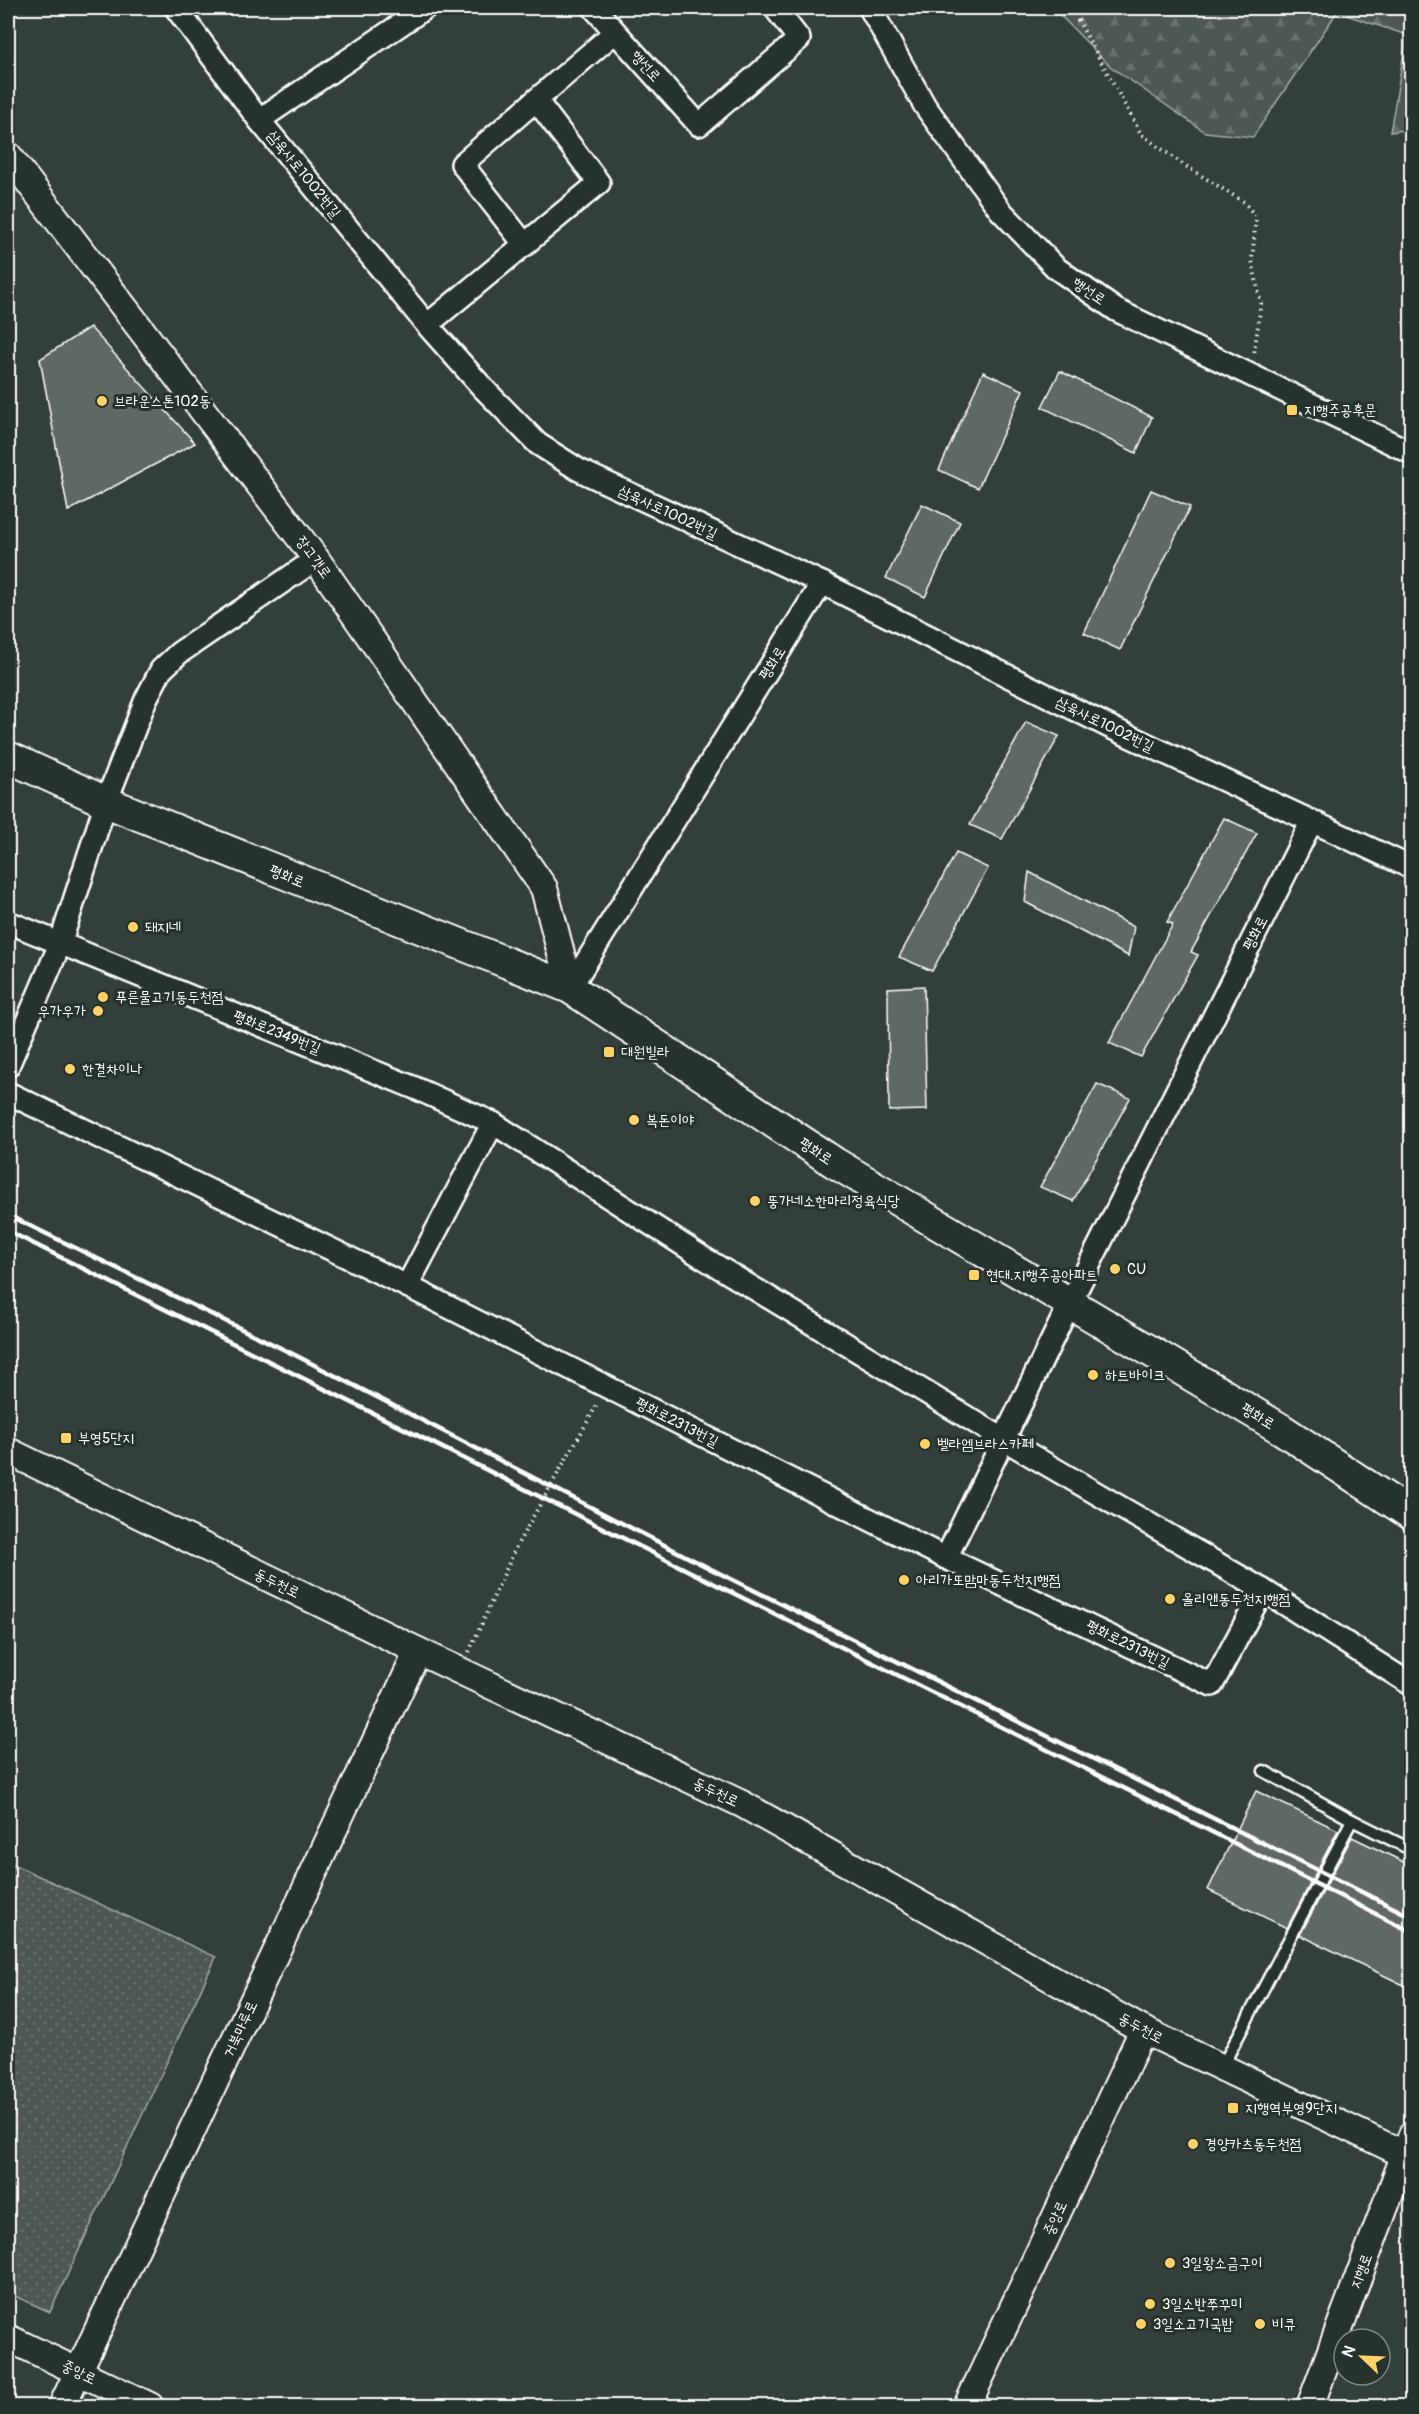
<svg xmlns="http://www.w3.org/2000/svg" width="1419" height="2414" font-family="Pangolin,'Poor Story',sans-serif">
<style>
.forest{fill:url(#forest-firs);stroke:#a6aca9;stroke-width:1.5}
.park{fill:url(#park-dots);stroke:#a6aca9;stroke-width:1.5}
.building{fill:#5f6964;stroke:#fff;stroke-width:1.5}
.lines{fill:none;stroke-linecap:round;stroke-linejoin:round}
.service-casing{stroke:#fff;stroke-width:15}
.minor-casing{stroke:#fff;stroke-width:26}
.tertiary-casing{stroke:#fff;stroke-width:30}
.secondary-casing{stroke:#fff;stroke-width:34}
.path{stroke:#fff;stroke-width:4;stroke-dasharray:1.5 4.5;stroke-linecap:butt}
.service{stroke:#26332d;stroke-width:10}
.minor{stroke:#26332d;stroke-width:21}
.tertiary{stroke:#26332d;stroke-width:26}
.secondary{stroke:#26332d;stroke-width:30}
.rail{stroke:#fff;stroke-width:4.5}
.poi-dot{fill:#ffd166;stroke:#26332d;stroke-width:2}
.labels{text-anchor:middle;stroke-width:6;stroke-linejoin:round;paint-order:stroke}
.street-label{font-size:15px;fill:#fff;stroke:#26332d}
.poi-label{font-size:15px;fill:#fff;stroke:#26332d;text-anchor:start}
</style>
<defs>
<pattern id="forest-firs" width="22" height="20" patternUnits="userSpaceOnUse" patternTransform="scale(1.5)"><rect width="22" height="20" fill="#4d5853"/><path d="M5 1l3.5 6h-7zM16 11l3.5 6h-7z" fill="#68716d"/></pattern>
<pattern id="park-dots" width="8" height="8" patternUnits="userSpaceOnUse" patternTransform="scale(1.5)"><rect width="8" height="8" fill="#4d5853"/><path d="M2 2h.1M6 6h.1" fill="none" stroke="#68716d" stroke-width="1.8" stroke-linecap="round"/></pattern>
</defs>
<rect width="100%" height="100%" fill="#333f3a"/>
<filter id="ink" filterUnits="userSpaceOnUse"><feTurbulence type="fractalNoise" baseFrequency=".0167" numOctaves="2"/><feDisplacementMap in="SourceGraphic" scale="12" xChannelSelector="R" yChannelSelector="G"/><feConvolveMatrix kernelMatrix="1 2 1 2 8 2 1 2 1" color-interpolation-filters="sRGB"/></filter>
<g filter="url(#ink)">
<polygon class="forest" points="1053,8 1411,8 1411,129 1390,132 1407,35 1337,12 1253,137 1205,132 1111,67"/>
<polygon class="park" points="8,1862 216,1957 50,2312 8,2293"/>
<g class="building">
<polygon points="90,327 195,443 68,511 40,359"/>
<polygon points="1060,371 1152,417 1136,453 1042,407"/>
<polygon points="983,372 1023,390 978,488 939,470"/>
<polygon points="1151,490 1190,507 1120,650 1084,633"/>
<polygon points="922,504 960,522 925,597 886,578"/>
<polygon points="1026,722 1059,736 1002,839 970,825"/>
<polygon points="1224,818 1257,833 1191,952 1198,955 1141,1057 1109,1043 1173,924 1167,922"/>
<polygon points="956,853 988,868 932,971 899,957"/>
<polygon points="1029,872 1134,927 1128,956 1025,902"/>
<polygon points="924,986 927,1110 889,1111 888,988"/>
<polygon points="1097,1084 1130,1098 1073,1201 1040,1187"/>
<polygon points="1256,1791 1338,1830 1287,1928 1208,1890"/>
<polygon points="1352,1837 1412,1866 1412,1989 1300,1935"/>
</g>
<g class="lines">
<defs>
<g id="service">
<polyline points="1264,1771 1352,1820 1412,1850"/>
<polyline points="1222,2067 1352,1820"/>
</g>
<g id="minor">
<polyline points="176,8 259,120 427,325 483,388 538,444 579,470 822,583 1114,729 1412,868"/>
<polyline points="594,8 699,125 799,39 775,8"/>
<polyline points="870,8 925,106 1000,210 1056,268 1116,310 1412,453"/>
<polyline points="259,120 425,8"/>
<polyline points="525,245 462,164 536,100"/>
<polyline points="427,325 599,183 536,100 615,32"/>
<polyline points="8,922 415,1088 493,1123 702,1257 1003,1439 1263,1590 1412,1685"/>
<polyline points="570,988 822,583"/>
<polyline points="8,1066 60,944 106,802 146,699 161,670 179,653 316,559"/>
<polyline points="8,1093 407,1286 946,1558 1212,1685 1263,1590"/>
<polyline points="407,1286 493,1123"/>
<polyline points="946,1558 1070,1303 1312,821"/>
</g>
<g id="tertiary">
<polyline points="8,155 316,559 544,888 570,988"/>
<polyline points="8,1451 418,1651 742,1804 1143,2030 1412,2158"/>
<polyline points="8,2338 150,2406"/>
<polyline points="62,2406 418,1651"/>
<polyline points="967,2406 1143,2030"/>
<polyline points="1310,2406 1412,2135"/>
</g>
<polyline id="secondary" points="8,757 106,802 570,988 835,1163 1281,1429 1412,1515"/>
</defs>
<use href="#service" class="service-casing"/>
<use href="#minor" class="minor-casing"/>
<use href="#tertiary" class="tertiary-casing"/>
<use href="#secondary" class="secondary-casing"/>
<g class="path">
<polyline points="1079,8 1078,20 1141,134 1184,165 1244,202 1256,217 1252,260 1261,304 1254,354"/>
<polyline points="469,1652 517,1545 598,1403"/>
</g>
<use href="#service" class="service"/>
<use href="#minor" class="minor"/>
<use href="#tertiary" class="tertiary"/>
<use href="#secondary" class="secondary"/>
<g class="rail">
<polyline points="8,1215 295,1355 709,1568 1412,1917"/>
<polyline points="8,1231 1412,1932"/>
</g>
</g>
</g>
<g class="poi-dot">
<circle cx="102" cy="401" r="6"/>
<rect x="1286" y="404" width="12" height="12" rx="3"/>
<circle cx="133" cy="927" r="6"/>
<circle cx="103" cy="997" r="6"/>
<circle cx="98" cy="1011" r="6"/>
<rect x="603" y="1046" width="12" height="12" rx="3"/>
<circle cx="70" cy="1069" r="6"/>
<circle cx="634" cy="1120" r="6"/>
<circle cx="755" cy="1201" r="6"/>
<circle cx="1115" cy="1269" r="6"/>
<rect x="968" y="1269" width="12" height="12" rx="3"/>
<circle cx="1093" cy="1375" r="6"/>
<rect x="60" y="1432" width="12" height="12" rx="3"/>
<circle cx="925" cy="1444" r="6"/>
<circle cx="904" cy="1580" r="6"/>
<circle cx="1170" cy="1599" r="6"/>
<rect x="1227" y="2102" width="12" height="12" rx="3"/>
<circle cx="1193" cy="2144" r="6"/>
<circle cx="1170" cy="2263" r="6"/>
<circle cx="1150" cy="2304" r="6"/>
<circle cx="1141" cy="2324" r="6"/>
<circle cx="1260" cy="2324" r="6"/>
</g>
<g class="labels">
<g class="street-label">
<text transform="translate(646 66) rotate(48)" y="5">행선로</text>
<text transform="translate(304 174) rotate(51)" y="5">삼육사로1002번길</text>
<text transform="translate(1089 291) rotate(34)" y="5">행선로</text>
<text transform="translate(668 512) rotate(25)" y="5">삼육사로1002번길</text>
<text transform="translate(314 557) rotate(54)" y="5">장고갯로</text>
<text transform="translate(772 663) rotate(-58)" y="5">평화로</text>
<text transform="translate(1105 724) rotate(26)" y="5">삼육사로1002번길</text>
<text transform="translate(287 876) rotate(22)" y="5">평화로</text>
<text transform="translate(1255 933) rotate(-63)" y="5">평화로</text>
<text transform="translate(277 1032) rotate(22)" y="5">평화로2349번길</text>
<text transform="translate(816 1151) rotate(33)" y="5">평화로</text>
<text transform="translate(1258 1416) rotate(31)" y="5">평화로</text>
<text transform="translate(677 1422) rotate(27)" y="5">평화로2313번길</text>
<text transform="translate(277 1583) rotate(26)" y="5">동두천로</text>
<text transform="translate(1128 1644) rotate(26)" y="5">평화로2313번길</text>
<text transform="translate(716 1792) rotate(25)" y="5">동두천로</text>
<text transform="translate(1141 2028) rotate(28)" y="5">동두천로</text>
<text transform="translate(240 2029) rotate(-65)" y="5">거북마루로</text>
<text transform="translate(1055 2218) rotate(-65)" y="5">중앙로</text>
<text transform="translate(1361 2271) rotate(-69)" y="5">지행로</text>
<text transform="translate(79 2372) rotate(26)" y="5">중앙로</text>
</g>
<g class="poi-label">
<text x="114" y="406">브라운스톤102동</text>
<text x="1304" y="415">지행주공후문</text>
<text x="145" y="932">돼지네</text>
<text x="115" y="1002">푸른물고기동두천점</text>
<text x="86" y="1016" text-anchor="end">우가우가</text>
<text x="621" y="1057">대원빌라</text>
<text x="82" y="1074">한결차이나</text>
<text x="646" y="1125">복돈이야</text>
<text x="767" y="1206">뚱가네소한마리정육식당</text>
<text x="1127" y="1274">CU</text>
<text x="986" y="1280">현대.지행주공아파트</text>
<text x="1105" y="1380">하트바이크</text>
<text x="78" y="1443">부영5단지</text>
<text x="937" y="1449">벨라엠브라스카페</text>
<text x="916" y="1585">아리가또맘마동두천지행점</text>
<text x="1182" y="1604">올리앤동두천지행점</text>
<text x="1245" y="2113">지행역부영9단지</text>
<text x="1205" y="2149">경양카츠동두천점</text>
<text x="1182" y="2268">3일왕소금구이</text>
<text x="1162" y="2309">3일소반쭈꾸미</text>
<text x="1153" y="2329">3일소고기국밥</text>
<text x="1272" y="2329">비큐</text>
</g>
</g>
<rect width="1419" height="2414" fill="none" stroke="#26332d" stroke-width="30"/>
<rect x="15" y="15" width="1389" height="2384" fill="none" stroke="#fff" stroke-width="2" filter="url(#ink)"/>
<g transform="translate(1362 2357) rotate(293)"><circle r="28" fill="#26332d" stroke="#7d8581" stroke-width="1.5"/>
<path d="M0-4.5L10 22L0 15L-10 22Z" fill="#ffd166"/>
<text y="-9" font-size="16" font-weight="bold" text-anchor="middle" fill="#ffffff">N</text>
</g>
</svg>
